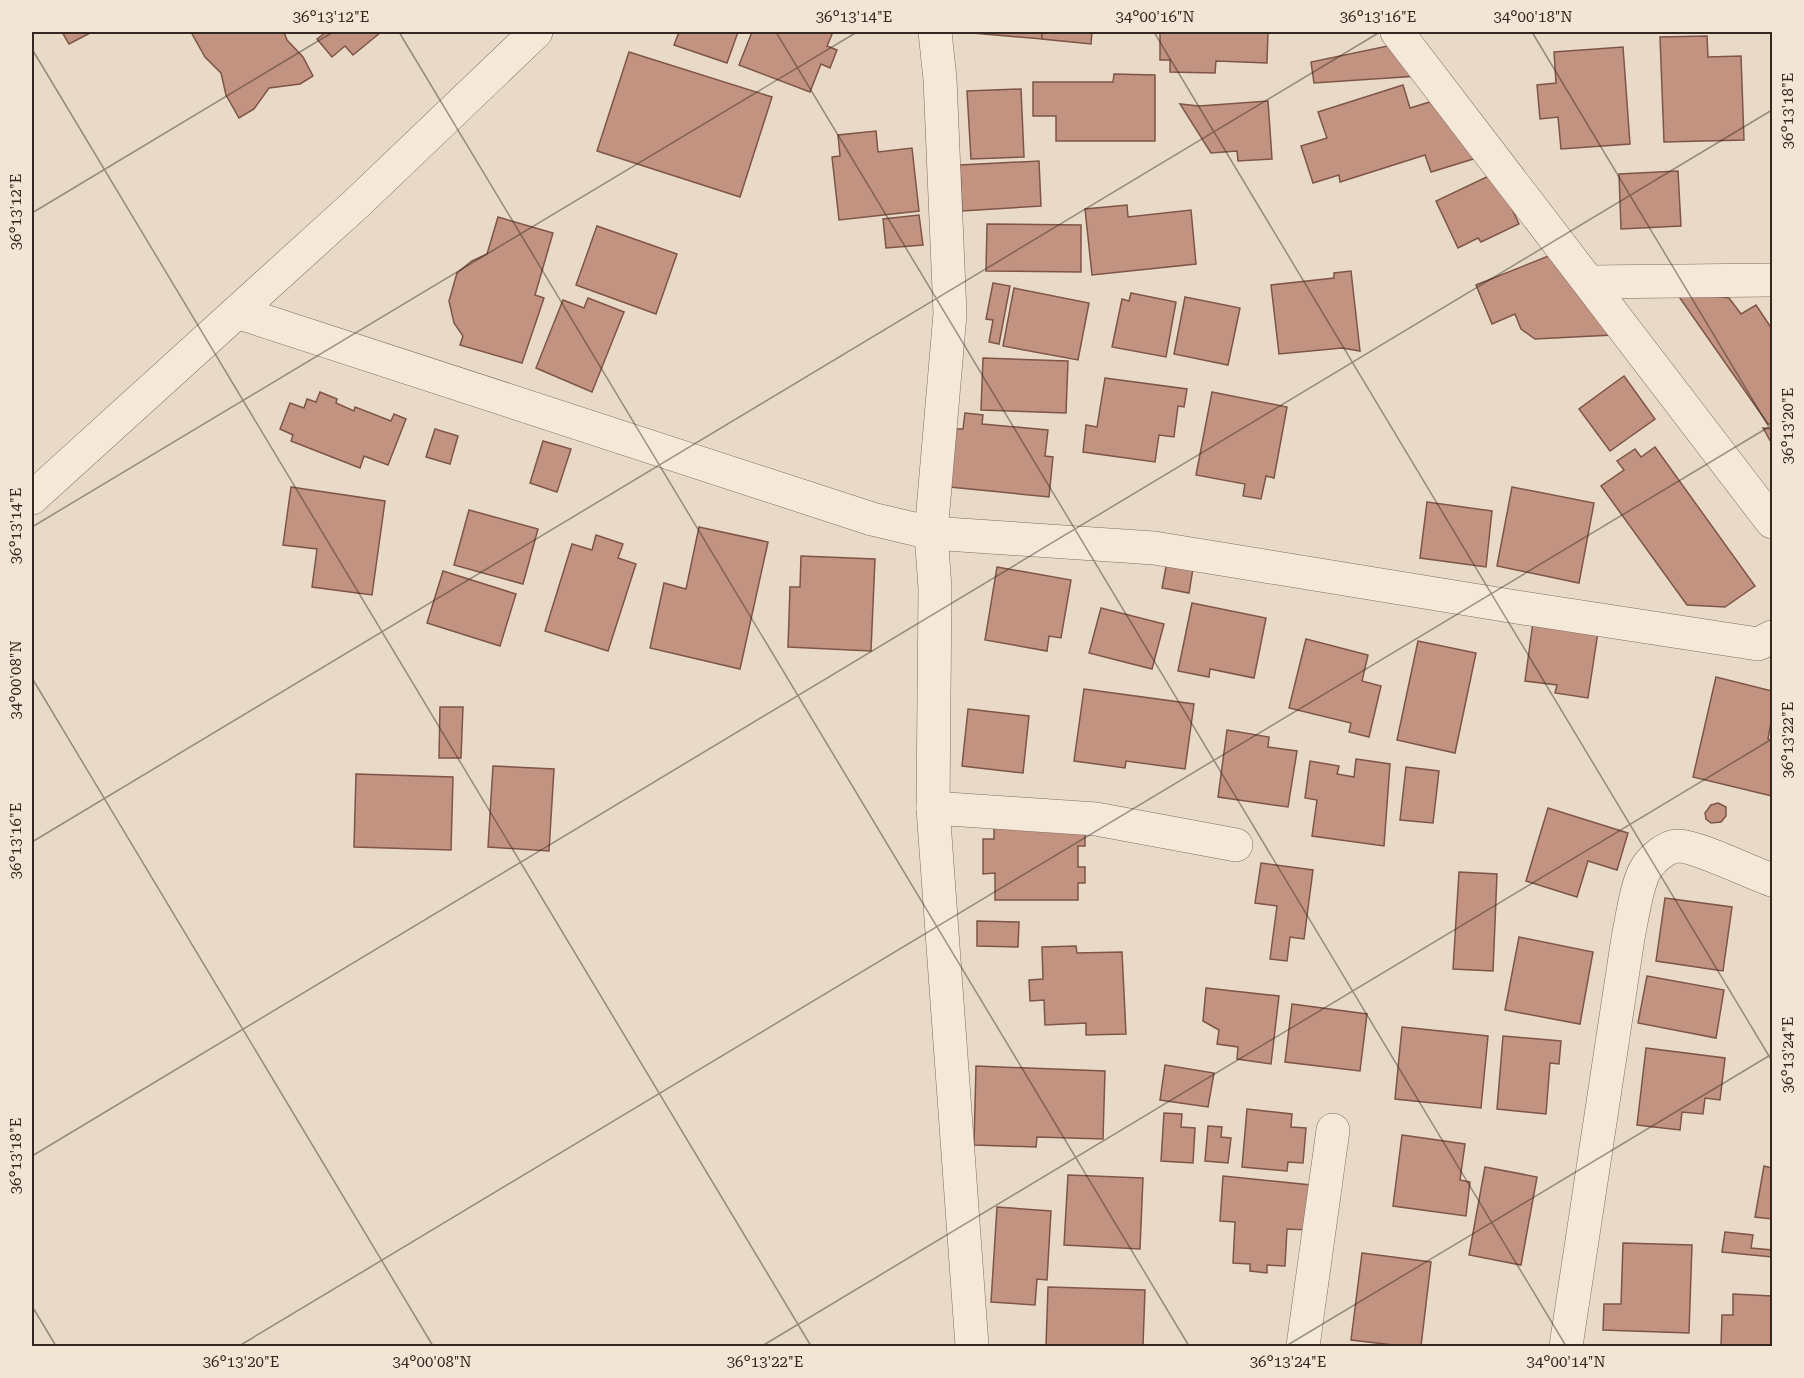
<svg xmlns="http://www.w3.org/2000/svg" width="1804" height="1378" font-family="'Roboto Serif',serif">
<style>
.building{fill:#c29381;stroke:#7e5547;stroke-width:1.5}
.lines{fill:none;stroke-linecap:round;stroke-linejoin:round}
.minor-casing{stroke:#826c5e;stroke-width:34}
.minor{stroke:#f4e8d9;stroke-width:33}
.ticks{fill:none;stroke:#342720;stroke-width:1.5;stroke-opacity:0.45}
.neatline{fill:none;stroke:#342720;stroke-width:2}
.ticks-label{font-size:15px;text-anchor:middle;fill:#342720}
</style>
<rect width="100%" height="100%" fill="#e9dac7"/>
<g class="building">
<polygon points="62,32 92,32 69,44"/>
<polygon points="191,32 284,32 287,40 303,57 313,76 300,84 269,88 254,109 239,118 226,95 221,73 205,57"/>
<polygon points="326,32 381,32 353,55 345,46 332,57 317,39"/>
<polygon points="679,32 738,32 727,63 674,45"/>
<polygon points="752,32 833,32 827,46 837,50 830,68 821,64 810,92 739,65"/>
<polygon points="973,32 1042,32 1042,39 973,33"/>
<polygon points="1042,32 1092,32 1091,44 1042,39"/>
<polygon points="1160,32 1268,32 1267,63 1216,61 1215,73 1170,72 1170,60 1160,60"/>
<polygon points="1707,36 1708,57 1741,56 1744,140 1664,142 1660,37"/>
<polygon points="1397,44 1418,76 1314,83 1311,62"/>
<polygon points="1623,47 1630,144 1561,149 1558,117 1540,119 1537,85 1556,83 1554,52"/>
<polygon points="629,52 772,97 740,197 597,151"/>
<polygon points="1114,74 1155,75 1155,141 1056,141 1056,116 1033,116 1033,82 1113,82"/>
<polygon points="1403,85 1410,108 1443,98 1483,156 1431,172 1425,155 1340,182 1339,175 1313,183 1301,146 1327,138 1318,112"/>
<polygon points="1021,89 1024,157 971,159 967,91"/>
<polygon points="1268,101 1272,159 1238,161 1237,151 1211,153 1180,104 1199,106"/>
<polygon points="876,131 878,152 912,148 919,211 839,220 832,157 840,156 838,135"/>
<polygon points="1039,161 1041,206 962,211 960,165"/>
<polygon points="1678,171 1681,226 1621,229 1619,174"/>
<polygon points="1495,173 1519,224 1481,242 1478,238 1458,248 1436,201"/>
<polygon points="1127,205 1128,217 1191,210 1196,264 1092,275 1085,209"/>
<polygon points="919,215 923,245 886,248 883,219"/>
<polygon points="498,217 553,233 535,295 544,298 522,363 460,345 463,336 454,323 449,301 457,273 472,261 487,254"/>
<polygon points="987,224 1081,225 1081,272 986,271"/>
<polygon points="597,226 677,254 656,314 576,285"/>
<polygon points="1561,251 1612,335 1535,339 1521,329 1515,314 1492,324 1476,285"/>
<polygon points="1351,271 1360,351 1342,348 1279,354 1271,285 1334,278 1334,273"/>
<polygon points="993,283 1010,286 999,344 989,342 993,320 986,319"/>
<polygon points="1014,288 1089,303 1078,360 1003,346"/>
<polygon points="1675,291 1729,298 1741,314 1756,305 1772,329 1772,424 1768,424"/>
<polygon points="1131,293 1176,302 1166,357 1112,347 1122,299 1129,301"/>
<polygon points="1185,297 1240,308 1228,365 1174,354"/>
<polygon points="588,298 624,312 592,392 536,368 563,300 584,308"/>
<polygon points="983,358 1068,361 1066,413 981,410"/>
<polygon points="1624,376 1655,419 1610,451 1579,409"/>
<polygon points="1105,378 1187,389 1184,407 1178,406 1174,437 1159,435 1155,462 1083,452 1086,425 1097,427"/>
<polygon points="320,392 337,399 336,403 354,411 355,407 391,421 394,414 406,419 388,465 364,456 360,468 291,441 293,435 280,429 290,403 304,408 307,399 316,402"/>
<polygon points="1212,392 1287,407 1274,478 1266,476 1261,499 1243,496 1245,484 1196,475"/>
<polygon points="965,413 983,415 982,424 1048,430 1045,456 1053,457 1049,497 950,487 956,429 963,429"/>
<polygon points="1763,428 1772,429 1772,444"/>
<polygon points="435,429 458,436 450,464 426,457"/>
<polygon points="543,441 571,449 557,492 530,483"/>
<polygon points="1655,447 1755,586 1725,607 1687,605 1601,486 1624,470 1617,461 1635,449 1641,457"/>
<polygon points="291,487 385,501 372,595 312,587 317,549 283,545"/>
<polygon points="1512,487 1594,503 1579,583 1497,566"/>
<polygon points="1427,502 1492,511 1486,567 1420,558"/>
<polygon points="469,510 538,529 523,584 454,565"/>
<polygon points="699,527 768,542 740,669 650,648 664,583 686,589"/>
<polygon points="596,535 623,544 618,558 636,564 608,651 545,631 572,544 592,550"/>
<polygon points="1169,551 1195,556 1189,593 1162,588"/>
<polygon points="801,556 875,559 871,651 788,647 790,587 800,587"/>
<polygon points="997,567 1071,580 1061,638 1049,636 1047,651 985,640"/>
<polygon points="443,571 516,594 500,646 427,623"/>
<polygon points="1192,603 1266,618 1254,678 1210,669 1209,677 1178,671"/>
<polygon points="1101,608 1164,624 1152,669 1089,653"/>
<polygon points="1533,622 1598,632 1588,698 1555,693 1557,685 1525,681"/>
<polygon points="1306,639 1368,655 1362,681 1381,686 1369,737 1349,732 1351,723 1289,708"/>
<polygon points="1418,641 1476,653 1455,753 1397,740"/>
<polygon points="1716,677 1772,691 1772,717 1768,739 1772,740 1772,796 1693,777"/>
<polygon points="1084,689 1194,704 1185,769 1126,761 1125,768 1074,761"/>
<polygon points="440,707 463,707 461,758 439,758"/>
<polygon points="968,709 1029,716 1023,773 962,766"/>
<polygon points="1227,730 1269,737 1268,747 1297,751 1288,807 1218,797"/>
<polygon points="1356,759 1390,764 1384,846 1312,836 1317,800 1305,798 1310,761 1339,766 1337,774 1354,777"/>
<polygon points="493,766 554,769 549,851 488,847"/>
<polygon points="1406,767 1439,771 1433,823 1400,820"/>
<polygon points="356,774 453,777 451,850 354,847"/>
<polygon points="1718,803 1726,807 1726,816 1721,822 1711,823 1706,819 1705,813 1711,805"/>
<polygon points="1548,808 1628,833 1617,870 1588,861 1577,897 1526,881"/>
<polygon points="994,816 1085,832 1085,846 1078,846 1078,867 1085,867 1085,883 1078,883 1078,900 995,900 995,873 983,874 983,839 994,839"/>
<polygon points="1261,863 1313,870 1304,939 1290,937 1287,961 1270,959 1277,906 1255,903"/>
<polygon points="1459,872 1497,874 1493,971 1453,969"/>
<polygon points="1665,898 1732,907 1723,971 1656,961"/>
<polygon points="977,921 1019,922 1018,947 977,946"/>
<polygon points="1519,937 1593,952 1580,1024 1505,1010"/>
<polygon points="1076,946 1077,953 1122,952 1126,1034 1086,1035 1086,1023 1045,1025 1044,1000 1030,1001 1029,980 1043,979 1042,947"/>
<polygon points="1647,976 1724,990 1716,1038 1638,1023"/>
<polygon points="1206,988 1279,996 1271,1064 1237,1059 1238,1047 1217,1044 1219,1030 1203,1021"/>
<polygon points="1292,1004 1367,1014 1360,1071 1285,1062"/>
<polygon points="1402,1027 1488,1036 1481,1108 1395,1099"/>
<polygon points="1503,1036 1561,1041 1559,1064 1550,1063 1546,1114 1497,1109"/>
<polygon points="1646,1048 1725,1058 1720,1100 1705,1098 1703,1114 1682,1112 1680,1130 1637,1125"/>
<polygon points="1165,1065 1214,1073 1208,1107 1160,1100"/>
<polygon points="976,1066 1105,1071 1103,1139 1037,1137 1036,1147 974,1145"/>
<polygon points="1247,1109 1292,1114 1291,1127 1306,1128 1303,1163 1288,1162 1287,1171 1242,1167"/>
<polygon points="1164,1113 1182,1114 1181,1127 1195,1128 1193,1163 1161,1161"/>
<polygon points="1208,1126 1222,1127 1221,1137 1231,1138 1228,1163 1205,1161"/>
<polygon points="1402,1135 1465,1144 1460,1180 1470,1182 1466,1216 1393,1206"/>
<polygon points="1764,1166 1772,1168 1772,1219 1755,1217"/>
<polygon points="1485,1167 1537,1177 1521,1265 1469,1255"/>
<polygon points="1068,1175 1143,1178 1140,1249 1064,1245"/>
<polygon points="1223,1176 1311,1185 1308,1230 1287,1229 1285,1266 1267,1265 1267,1273 1250,1271 1250,1264 1233,1263 1235,1222 1220,1221"/>
<polygon points="997,1207 1051,1211 1047,1280 1037,1279 1035,1305 991,1302"/>
<polygon points="1725,1232 1753,1235 1751,1248 1772,1250 1772,1257 1722,1252"/>
<polygon points="1623,1243 1692,1245 1689,1333 1603,1330 1604,1304 1621,1304"/>
<polygon points="1362,1253 1431,1262 1421,1346 1402,1346 1351,1340"/>
<polygon points="1048,1287 1145,1290 1143,1346 1046,1346"/>
<polygon points="1733,1294 1772,1296 1772,1346 1721,1346 1722,1315 1733,1315"/>
</g>
<g class="lines">
<defs>
<g id="minor">
<polyline points="935,32 940,79 950,314 931,533 935,588 933,808 972,1346"/>
<polyline points="1397,32 1772,522"/>
<polyline points="1590,282 1772,280"/>
<polyline points="237,312 872,519 931,533 1154,548 1510,606 1758,644 1772,637"/>
<polyline points="32,498 356,204 536,32"/>
<polyline points="933,808 1096,819 1236,845"/>
<polyline points="1303,1346 1333,1130"/>
<path d="M1566,1346L1628,938C1632,919 1637,881 1647,867C1653,858 1666,847 1677,846C1695,845 1751,873 1772,880"/>
</g>
</defs>
<use href="#minor" class="minor-casing"/>
<use href="#minor" class="minor"/>
</g>
<path class="ticks" d="M399,32L1189,1346M776,32L1566,1346M1154,32L1772,1061M1532,32L1772,432M32,49L811,1346M32,213L333,32M32,527L857,32M32,678L433,1346M32,842L1380,32M32,1156L1772,110M32,1306L56,1346M239,1346L1772,425M762,1346L1772,739M1286,1346L1772,1054"/>
<rect width="1804" height="1378" fill="none" stroke="#f1e5d5" stroke-width="66"/>
<rect x="33" y="33" width="1738" height="1312" class="neatline"/>
<g class="ticks-label">
<text x="331" y="22">36°13'12"E</text>
<text x="854" y="22">36°13'14"E</text>
<text x="1155" y="22">34°00'16"N</text>
<text x="1378" y="22">36°13'16"E</text>
<text x="1533" y="22">34°00'18"N</text>
<text transform="translate(1788 111) rotate(-90)" y="5">36°13'18"E</text>
<text transform="translate(16 212) rotate(-90)" y="5">36°13'12"E</text>
<text transform="translate(1788 426) rotate(-90)" y="5">36°13'20"E</text>
<text transform="translate(16 526) rotate(-90)" y="5">36°13'14"E</text>
<text transform="translate(16 680) rotate(-90)" y="5">34°00'08"N</text>
<text transform="translate(1788 740) rotate(-90)" y="5">36°13'22"E</text>
<text transform="translate(16 841) rotate(-90)" y="5">36°13'16"E</text>
<text transform="translate(1788 1055) rotate(-90)" y="5">36°13'24"E</text>
<text transform="translate(16 1156) rotate(-90)" y="5">36°13'18"E</text>
<text x="241" y="1367">36°13'20"E</text>
<text x="432" y="1367">34°00'08"N</text>
<text x="765" y="1367">36°13'22"E</text>
<text x="1288" y="1367">36°13'24"E</text>
<text x="1566" y="1367">34°00'14"N</text>
</g>
</svg>
